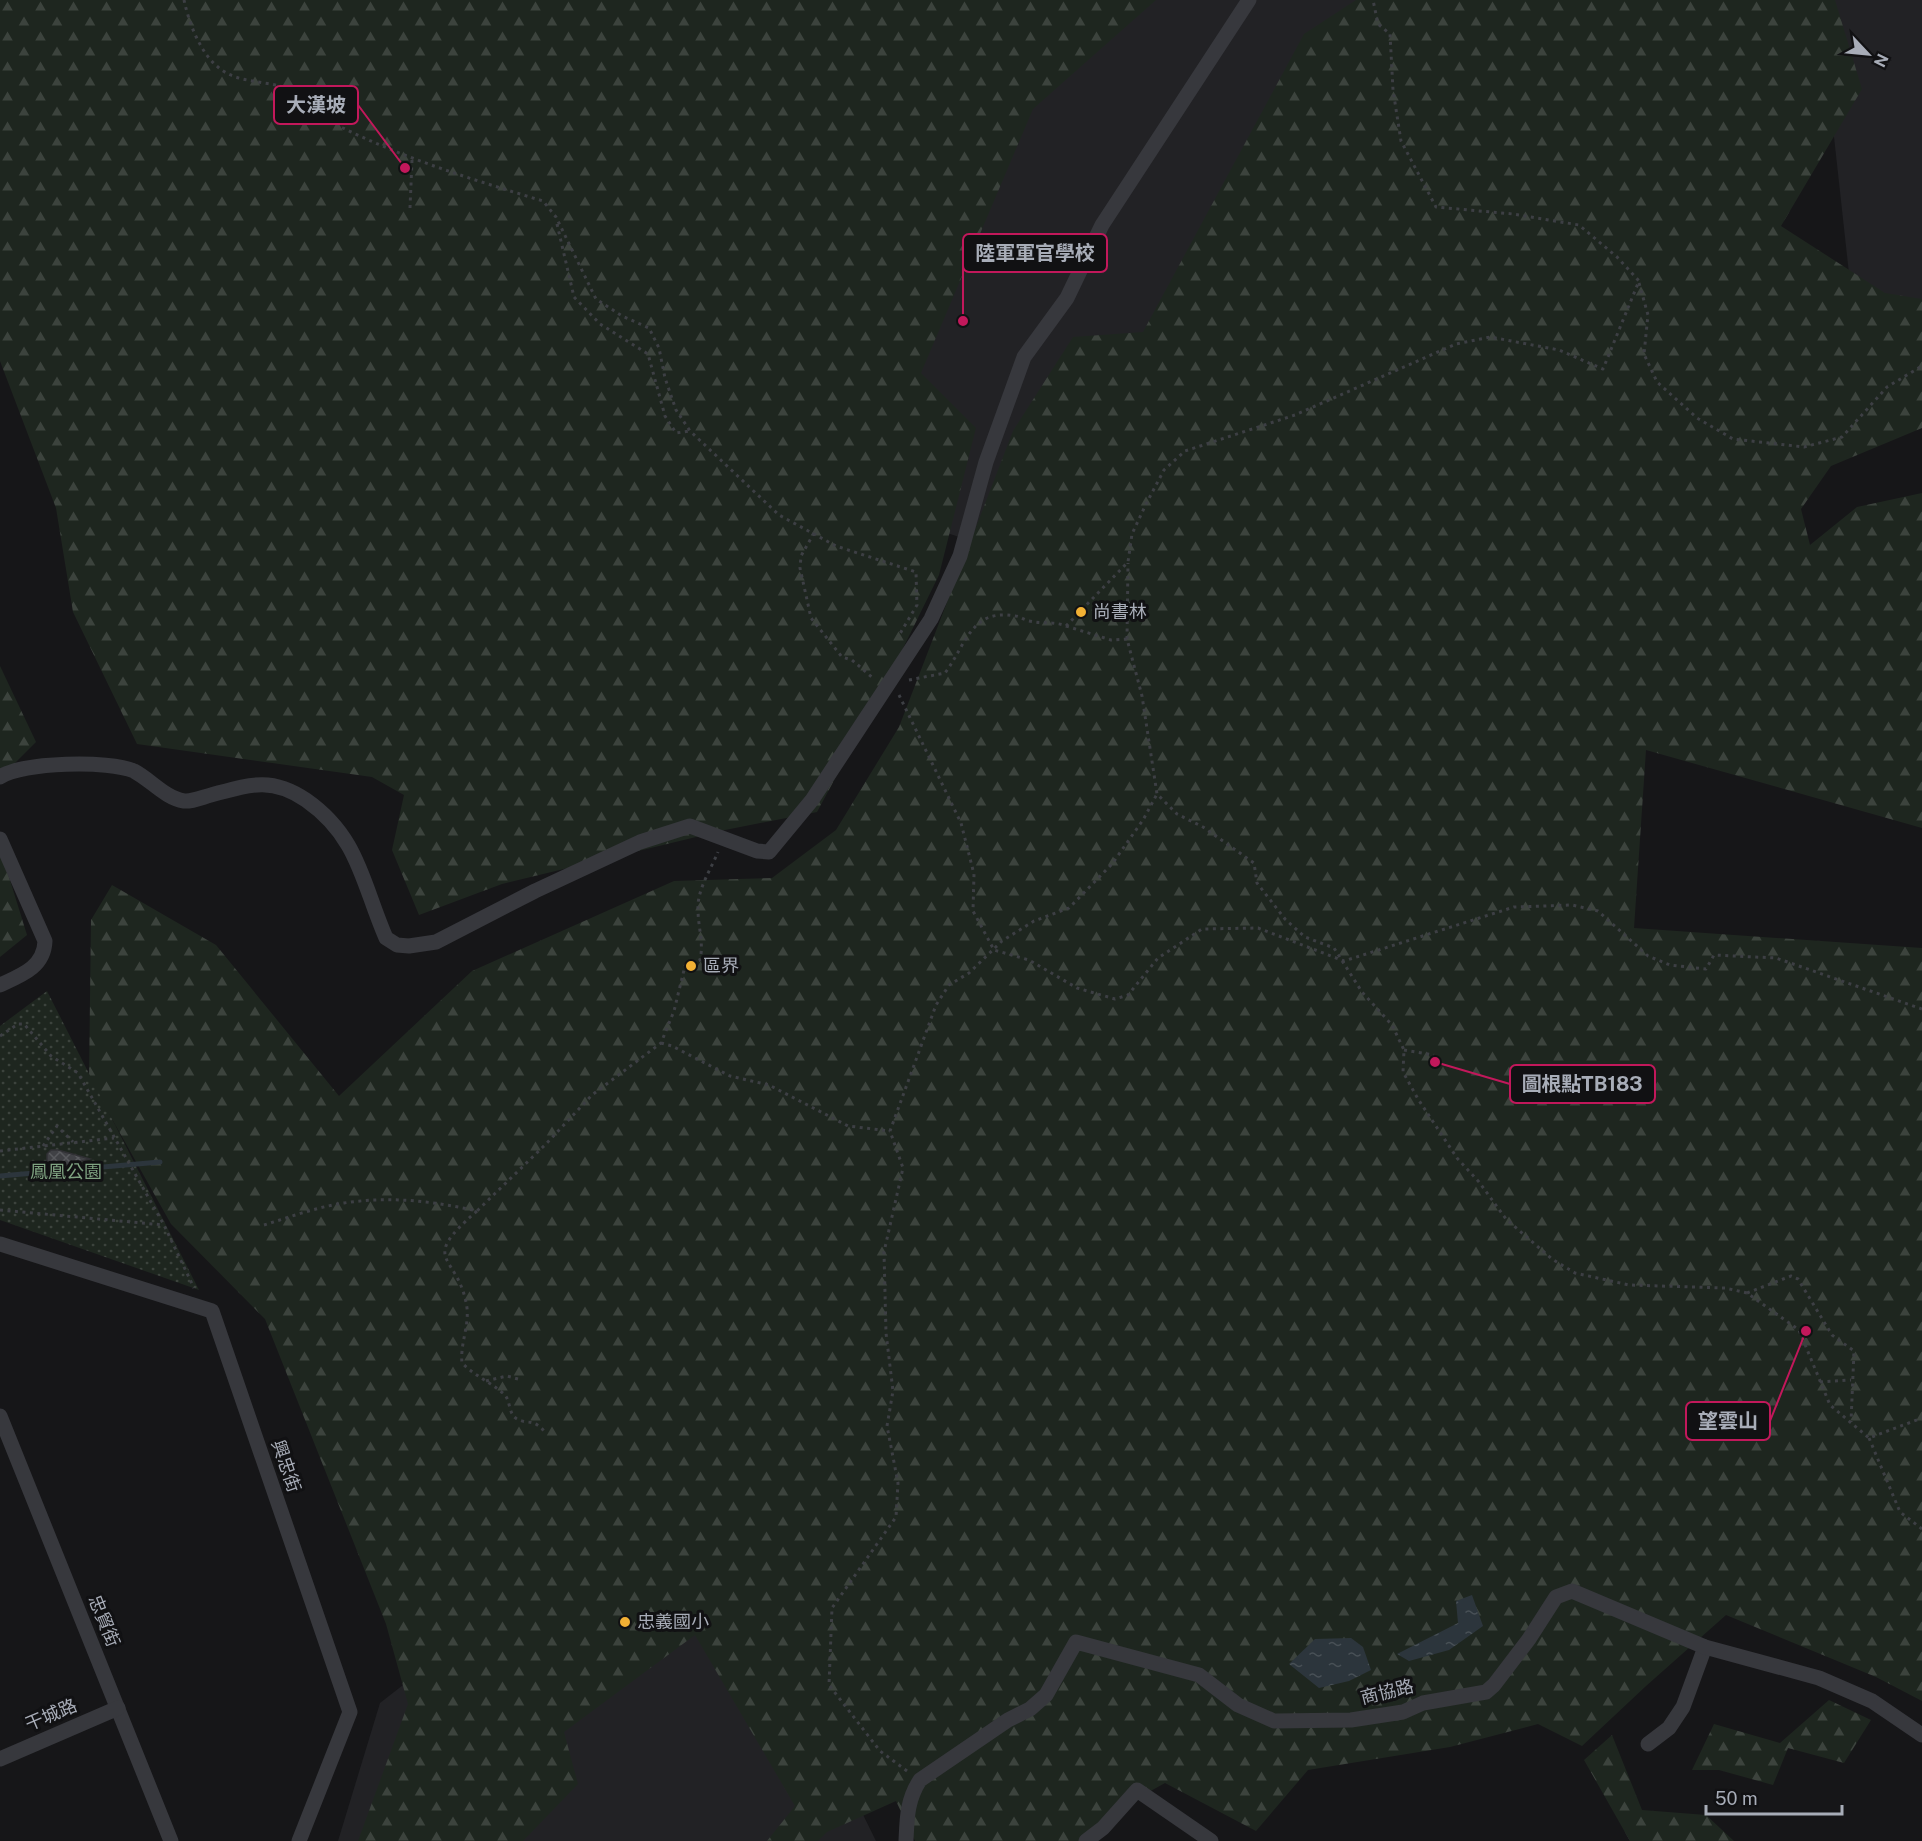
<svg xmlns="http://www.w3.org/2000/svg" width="1922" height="1841" font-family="'Public Sans','Noto Sans TC',sans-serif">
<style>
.built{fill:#222225}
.forest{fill:url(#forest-firs)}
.park{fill:url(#park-dots)}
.water{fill:url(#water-ripples)}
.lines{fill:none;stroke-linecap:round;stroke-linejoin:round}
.stream{stroke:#2c353c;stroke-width:5}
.building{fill:url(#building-cross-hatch);stroke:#303034;stroke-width:1.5}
.path{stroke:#3d3f44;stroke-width:3;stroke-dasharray:3 4.5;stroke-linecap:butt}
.minor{stroke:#37383d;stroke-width:15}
.poi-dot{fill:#f2b134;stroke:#111113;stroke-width:2}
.labels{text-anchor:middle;stroke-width:6;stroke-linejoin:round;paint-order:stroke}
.poi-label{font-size:18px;fill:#a8adb8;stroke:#111113;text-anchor:start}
.park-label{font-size:18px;fill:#7fa381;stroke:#111113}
.street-label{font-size:18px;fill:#a8adb8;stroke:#111113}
.leader{fill:none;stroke:#c2185b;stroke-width:2}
.callout-dot{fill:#c2185b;stroke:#111113;stroke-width:2}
.callout{fill:#111113;stroke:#c2185b;stroke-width:2}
.callout-label{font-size:20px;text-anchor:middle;font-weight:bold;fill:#a8adb8}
</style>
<defs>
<pattern id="forest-firs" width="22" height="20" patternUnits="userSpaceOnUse" patternTransform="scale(1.5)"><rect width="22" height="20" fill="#1e261f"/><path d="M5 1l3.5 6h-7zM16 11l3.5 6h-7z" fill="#3c433d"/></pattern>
<pattern id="park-dots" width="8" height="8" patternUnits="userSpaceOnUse" patternTransform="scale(1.5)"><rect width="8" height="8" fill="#1e261f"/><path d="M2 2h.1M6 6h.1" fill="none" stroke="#3c433d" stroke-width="1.8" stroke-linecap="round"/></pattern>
<pattern id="water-ripples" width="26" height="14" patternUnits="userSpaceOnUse" patternTransform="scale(1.5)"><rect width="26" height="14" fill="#2c353c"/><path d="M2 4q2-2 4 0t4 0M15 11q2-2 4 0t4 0" fill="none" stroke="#485056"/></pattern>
<pattern id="building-cross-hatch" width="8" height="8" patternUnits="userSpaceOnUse" patternTransform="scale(1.5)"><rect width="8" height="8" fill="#404145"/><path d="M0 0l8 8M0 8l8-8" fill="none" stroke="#595a5e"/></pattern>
</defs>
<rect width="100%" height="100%" fill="#161618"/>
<g class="built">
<polygon points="252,0 1415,0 1039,563 846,500"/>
<polygon points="1819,0 1922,0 1922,325 1853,310"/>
<polygon points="588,1540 728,1541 876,1841 338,1841 380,1703"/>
</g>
<g class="forest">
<polygon points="0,0 1156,0 1033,109 921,373 976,428 939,575 879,697 817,812 725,830 502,884 419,915 392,850 404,795 372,777 137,744 73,612 56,508 0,361"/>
<polygon points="1356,0 1835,0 1862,89 1781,226 1885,293 1922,299 1922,428 1831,466 1801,509 1810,545 1857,507 1922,493 1922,828 1646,750 1634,928 1922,948 1922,1701 1876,1677 1726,1615 1646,1686 1582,1746 1538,1724 1450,1747 1308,1770 1256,1831 1165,1783 1111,1813 1087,1841 915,1841 896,1801 827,1832 818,1841 767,1841 795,1806 695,1635 564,1732 578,1784 523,1841 358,1841 408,1704 386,1624 265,1319 171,1224 89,1078 91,920 112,885 216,945 339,1096 472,971 674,881 772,878 836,830 899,727 1013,431 1073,337 1143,332 1304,34"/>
<polygon points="0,666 36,742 0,778"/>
<polygon points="0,848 27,935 0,957"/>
<polygon points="1829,1700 1871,1720 1844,1763 1788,1748 1773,1785 1719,1770 1692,1770 1714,1724 1780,1743"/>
<polygon points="1612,1735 1642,1810 1706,1815 1734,1841 1630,1841 1584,1760"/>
</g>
<polygon class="park" points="47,991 199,1290 0,1220 0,1026"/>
<g class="water">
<polygon points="1472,1595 1483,1626 1449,1650 1409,1661 1397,1654 1458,1623 1456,1601"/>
<polygon points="1351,1638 1363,1647 1371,1670 1349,1681 1319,1688 1289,1664 1315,1639"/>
</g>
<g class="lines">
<polyline class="stream" points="0,1176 160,1162"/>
</g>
<polygon class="building" points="51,1150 58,1150 90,1159 58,1167 47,1161 47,1154"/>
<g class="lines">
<g class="path">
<path d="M184,0C189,23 200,53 219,68C238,84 268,80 292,90C311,98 324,118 343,128C408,160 474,180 543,201L556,217L596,299L622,316L649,328L659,348L665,378L676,410L690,431L779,515L836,546L916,572L917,605L898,637"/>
<polyline points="410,208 412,160"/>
<polyline points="557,224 574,297 600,324 648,354 665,416 676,433 690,431"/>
<polyline points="1639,283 1648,315 1644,354 1657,382 1697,418 1733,439 1804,447 1842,437 1887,387 1922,366"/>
<polyline points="814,533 801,556 800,568 811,618 842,657 852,660 874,679"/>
<polyline points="1066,626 1111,640 1127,639 1142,696 1157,794 1177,814 1203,827 1254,863 1257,883 1285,919 1305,937 1334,948 1362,992 1392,1025 1404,1050 1403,1072 1418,1099 1457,1158 1479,1182 1506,1219 1552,1259 1575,1273 1629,1285 1725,1288 1747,1293 1799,1330 1830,1405 1869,1438 1922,1418"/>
<polyline points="1127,639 1128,563"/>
<path d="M909,680L945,673C966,645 971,608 1015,616C1020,616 1024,620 1029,621C1042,624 1053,621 1066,626L1128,562L1132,534L1146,504L1164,470L1185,451L1295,415L1456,344L1490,337L1559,350L1603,369L1639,281L1617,257L1579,225L1513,214L1436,207L1401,141L1393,90L1390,34L1378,24L1373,0"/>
<polyline points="899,695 961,823 974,874 973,911 994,950 1029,960 1077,988 1115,999 1128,995 1158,958 1202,929 1258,928 1344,961 1514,907 1572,905 1598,911 1648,956 1670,965 1706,969 1714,955 1776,958 1922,1009"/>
<polyline points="0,1036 18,1024 24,1024 51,1056 78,1073 164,1225 194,1288"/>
<polyline points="661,1043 672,1046 730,1076 769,1085 848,1126 890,1131"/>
<polyline points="1404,1050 1434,1055"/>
<polyline points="43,1146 57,1126 73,1142"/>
<polyline points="0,1151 114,1138"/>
<polyline points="0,1210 164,1225"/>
<path d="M477,1211C416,1264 459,1252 467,1308C469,1327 460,1344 462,1363C475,1376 490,1382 504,1394C511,1401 508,1414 517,1419C529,1425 533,1418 545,1432"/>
<path d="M264,1225C290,1217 317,1207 344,1203C389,1196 433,1201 477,1211L546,1144L592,1095L661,1043L674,1011L685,966L700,960C704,942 698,928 698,909C697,890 711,869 718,852"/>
<polyline points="1747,1293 1791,1276 1798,1279 1832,1335 1854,1351 1851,1422"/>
<polyline points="486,1381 507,1376 518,1379"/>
<polyline points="1820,1382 1851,1380"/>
<polyline points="1869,1438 1900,1512 1922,1529"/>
<polyline points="907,1771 880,1751 829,1685 832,1608 896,1517 898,1483 887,1426 893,1391 886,1333 884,1252 903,1168 890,1131 936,1005 949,985 969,973 1002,941 1034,921 1069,908 1112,864 1143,820 1157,794"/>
</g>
<g class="minor">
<path d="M0,777C23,762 109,760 134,771C151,780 165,798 184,801C192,802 203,797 211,795C248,785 271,776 306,800C359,837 362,883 386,938L397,945L409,946L436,942L535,891L640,842L690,826L757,851L769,852L812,800L931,619L960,556L986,462L1024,357L1067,298L1102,225L1249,0"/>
<path d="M0,839L45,941C44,967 22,975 0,985"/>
<polyline points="0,1244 212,1311 350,1712 299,1841"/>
<polyline points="0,1416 171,1841"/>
<polyline points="1648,1744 1669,1728 1683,1707 1705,1647"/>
<polyline points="0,1759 118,1708"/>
<path d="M906,1841C907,1818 907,1800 920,1780L1008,1720L1030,1709L1046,1695L1076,1642L1199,1675L1238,1705L1274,1721L1351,1720L1403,1712L1423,1703L1486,1692L1494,1685L1529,1639L1556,1597L1572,1591L1705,1647L1819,1678L1872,1701L1922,1735"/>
<polyline points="1086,1841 1103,1828 1137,1790 1211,1841"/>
</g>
</g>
<g class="poi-dot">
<circle cx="1081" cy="612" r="6"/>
<circle cx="691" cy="966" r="6"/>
<circle cx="625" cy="1622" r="6"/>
</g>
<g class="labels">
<g class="poi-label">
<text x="1093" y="618">尚書林</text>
<text x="703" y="972">區界</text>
<text x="637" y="1628">忠義國小</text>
</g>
<g class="park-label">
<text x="66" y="1178">鳳凰公園</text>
</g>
<g class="street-label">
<text transform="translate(286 1466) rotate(71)" y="6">興忠街</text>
<text transform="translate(104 1621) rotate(68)" y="6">忠貿街</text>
<text transform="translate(1387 1692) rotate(-14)" y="6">商協路</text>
<text transform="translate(51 1715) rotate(-23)" y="6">干城路</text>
</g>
</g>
<path class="leader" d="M405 168L358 105M963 321L963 253M1435 1062L1510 1084M1806 1331L1770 1421"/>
<g class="callout-dot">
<circle cx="405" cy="168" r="6"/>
<circle cx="963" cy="321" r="6"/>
<circle cx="1435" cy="1062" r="6"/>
<circle cx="1806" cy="1331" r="6"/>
</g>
<g class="callout">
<rect x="274" y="86" width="84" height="38" rx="6"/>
<rect x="963" y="234" width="144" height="38" rx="6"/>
<rect x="1510" y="1065" width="145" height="38" rx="6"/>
<rect x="1686" y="1402" width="84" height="38" rx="6"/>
</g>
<g class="callout-label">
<text x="316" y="112">大漢坡</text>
<text x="1035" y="260">陸軍軍官學校</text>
<text x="1582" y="1091">圖根點TB183</text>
<text x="1728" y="1428">望雲山</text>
</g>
<g transform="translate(1868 54) rotate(116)" stroke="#111113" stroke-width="4.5" paint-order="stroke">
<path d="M0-4.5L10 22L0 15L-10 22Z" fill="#a8adb8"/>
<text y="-9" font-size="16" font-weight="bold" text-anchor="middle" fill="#a8adb8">N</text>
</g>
<path d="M1706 1805v9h136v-9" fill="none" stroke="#a8adb8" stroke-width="3"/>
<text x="1715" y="1805" font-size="18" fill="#a8adb8" stroke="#111113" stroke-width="4.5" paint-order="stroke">50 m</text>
</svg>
